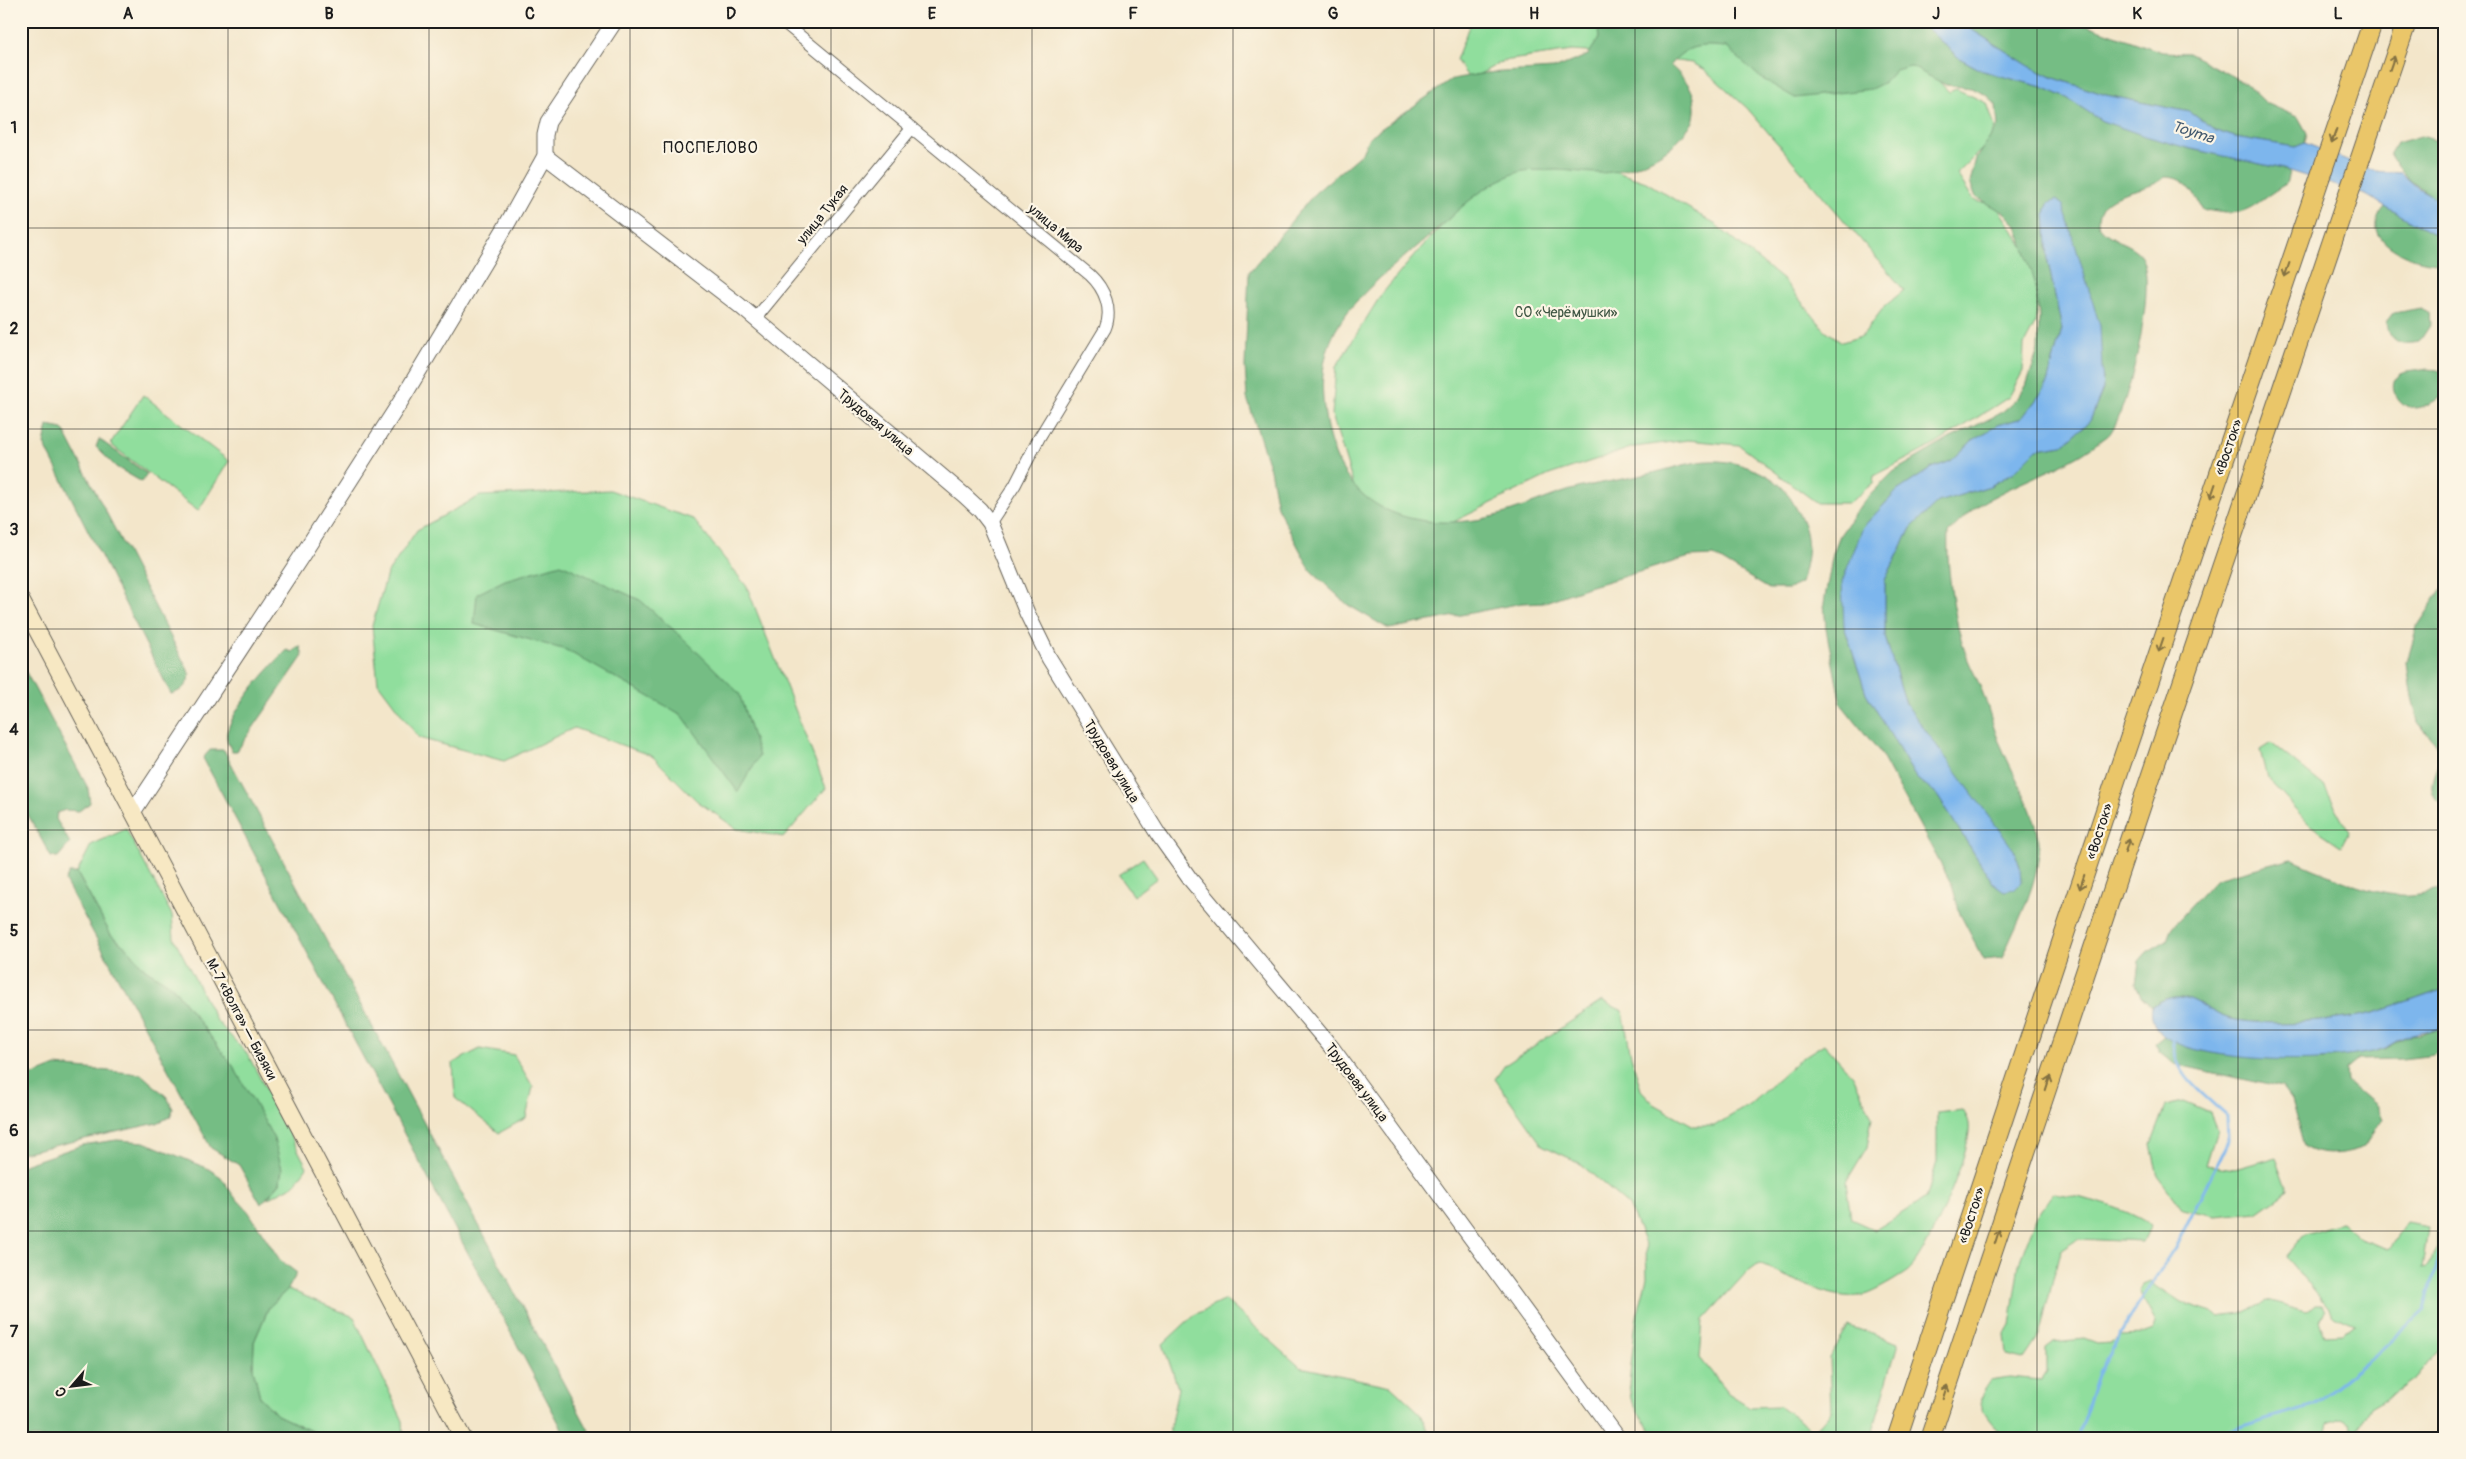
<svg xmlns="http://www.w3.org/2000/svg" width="2466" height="1459" font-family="Pangolin,sans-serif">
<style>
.green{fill:#90de9d;stroke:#567d5c}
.forest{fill:#74bd84;stroke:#486c50;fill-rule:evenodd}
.water{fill:#7db6ed;stroke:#4c6984}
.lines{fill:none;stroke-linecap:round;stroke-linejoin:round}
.stream{stroke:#7db6ed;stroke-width:3}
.canal{stroke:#7db6ed;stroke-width:11}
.minor-casing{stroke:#676359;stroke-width:13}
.tertiary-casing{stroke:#676359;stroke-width:17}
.secondary-casing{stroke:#676359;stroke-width:18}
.primary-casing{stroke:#676359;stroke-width:21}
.minor{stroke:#fff;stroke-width:11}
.tertiary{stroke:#fff;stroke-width:15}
.secondary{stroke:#f7e8c3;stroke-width:16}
.primary{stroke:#eac669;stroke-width:19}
.oneway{stroke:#837142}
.grid{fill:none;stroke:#1c1c1c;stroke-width:1;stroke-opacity:0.55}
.labels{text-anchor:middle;stroke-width:4.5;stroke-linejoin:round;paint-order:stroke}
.street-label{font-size:14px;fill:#1c1c1c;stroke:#fcf5e5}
.park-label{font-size:14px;fill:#3f5643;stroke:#fcf5e5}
.water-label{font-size:15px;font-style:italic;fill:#435a70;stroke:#fcf5e5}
.quarter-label{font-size:16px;letter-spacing:1px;fill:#1c1c1c;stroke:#fcf5e5}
.neatline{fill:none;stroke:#1c1c1c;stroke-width:2}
.grid-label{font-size:16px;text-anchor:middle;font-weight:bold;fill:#1c1c1c}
</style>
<rect width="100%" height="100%" fill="#fcf5e5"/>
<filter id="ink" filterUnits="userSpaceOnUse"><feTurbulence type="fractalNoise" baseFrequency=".02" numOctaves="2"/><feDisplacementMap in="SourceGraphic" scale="10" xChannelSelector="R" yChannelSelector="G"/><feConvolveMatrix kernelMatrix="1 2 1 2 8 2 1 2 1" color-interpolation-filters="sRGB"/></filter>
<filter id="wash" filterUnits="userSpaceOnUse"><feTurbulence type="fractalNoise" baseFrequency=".0096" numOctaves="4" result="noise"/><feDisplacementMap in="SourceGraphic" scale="20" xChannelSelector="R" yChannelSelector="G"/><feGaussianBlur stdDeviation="1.12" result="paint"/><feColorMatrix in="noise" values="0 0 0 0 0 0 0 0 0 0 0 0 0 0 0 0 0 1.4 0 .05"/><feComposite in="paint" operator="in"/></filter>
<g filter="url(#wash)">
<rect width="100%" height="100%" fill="#f3e6ca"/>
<g class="green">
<polygon points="1471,21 1839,21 1891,56 1934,76 1949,92 1956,89 1987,103 1995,127 1987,144 1957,174 1973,199 1978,202 1991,203 1999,210 2028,253 2039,290 2035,324 2024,345 2023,371 2009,397 1936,444 1874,476 1873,483 1849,503 1817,503 1739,445 1688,440 1634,447 1549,475 1447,525 1386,515 1367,499 1354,487 1332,415 1336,367 1381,295 1419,250 1470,196 1506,173 1541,161 1593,164 1646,182 1716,225 1785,282 1825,330 1842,342 1862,336 1884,307 1904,290 1747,108 1704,69 1692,63 1632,55 1572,51 1503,61 1480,74 1468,77 1456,60"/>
<polygon points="143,395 229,461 198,511 110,444"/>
<polygon points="610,490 693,519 747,587 826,788 784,837 737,829 697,801 652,756 574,728 504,761 419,738 378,683 372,626 387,574 417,530 480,496"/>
<polygon points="2271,743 2324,786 2349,831 2341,846 2310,825 2267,778 2260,750"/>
<polygon points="126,829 172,915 174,938 216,1020 248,1055 307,1167 294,1185 267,1199 280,1183 282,1169 273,1139 233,1066 172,986 145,969 129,950 111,935 77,873 91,845"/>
<polygon points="1143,858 1157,878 1133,896 1118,875"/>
<path d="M1602,1001L1623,1011L1631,1056L1641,1090L1654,1104L1694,1126H1714L1749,1105L1800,1059L1824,1044L1853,1076L1872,1117L1867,1147L1846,1182L1851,1219L1875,1230L1926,1198L1937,1162V1113L1963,1110C1965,1114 1969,1120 1969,1124C1973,1149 1927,1255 1908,1271C1900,1277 1873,1293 1864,1295C1832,1303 1788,1276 1759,1264L1744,1275L1703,1320L1700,1358L1728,1393L1750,1407L1779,1406L1814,1431L1831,1412L1829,1358L1849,1326L1898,1343L1871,1438H1656L1638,1412L1631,1399L1629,1384L1636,1321L1647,1278L1646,1246L1629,1206L1578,1162L1542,1145L1495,1079L1505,1065Z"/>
<polygon points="480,1049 514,1055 533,1087 526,1118 499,1133 455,1098 453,1063"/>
<polygon points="2184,1102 2210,1113 2217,1130 2206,1165 2235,1169 2276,1157 2288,1190 2257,1212 2216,1216 2183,1209 2158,1176 2151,1145 2166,1106"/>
<path d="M2054,1193C2087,1198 2123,1207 2151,1225L2143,1242L2078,1239L2060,1251L2039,1337L2024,1359L2007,1355L2005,1335L2010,1325L2019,1263L2036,1218Z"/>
<path d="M2445,1213V1342L2416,1378L2397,1392L2370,1408L2356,1434L2350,1424L2342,1419L2328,1424L2324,1438H2005C1998,1428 1978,1410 1981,1398C1982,1392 1988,1386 1991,1380L2009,1377L2041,1380L2046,1372V1348L2054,1342L2084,1339L2097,1344L2110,1343L2120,1335L2145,1334L2153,1331L2156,1323L2139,1291L2143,1284L2150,1281L2181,1302L2212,1312L2218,1317L2240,1314L2267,1301L2306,1312L2315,1304H2321L2324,1310L2319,1321L2325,1335L2342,1334L2355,1324L2334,1315L2286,1257L2305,1234L2341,1223L2359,1239L2389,1249L2407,1223L2428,1227L2422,1269L2426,1268L2438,1247V1226Z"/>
<polygon points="288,1289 354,1317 403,1421 404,1438 326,1438 277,1415 260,1397 253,1368 254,1342 269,1307"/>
<polygon points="1225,1300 1300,1367 1391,1386 1420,1413 1431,1438 1168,1438 1178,1388 1163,1344 1194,1315"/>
</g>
<g class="forest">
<path d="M1591,21H1919L1959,58L1983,71L2042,87L2067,98L2102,121L2187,148L2283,169L2289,172L2286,184C2251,204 2249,221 2203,209C2193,193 2187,177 2165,177C2148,194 2103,187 2098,218C2095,237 2131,241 2141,256C2158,283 2129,406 2111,432C2108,437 2101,440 2096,444C2059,471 2014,482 1976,507C1966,514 1957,525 1948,533C1946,568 1955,627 1968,660C1972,670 1978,680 1982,691C1990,710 1993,730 2002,748C2013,774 2038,816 2039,843C2040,882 2017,923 2002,958L1984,960L1960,914L1952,885L1879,751L1841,704L1826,629L1824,603L1833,553L1840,535L1862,503L1893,472L1949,439L2001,413L2017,399L2026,386L2038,350L2039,316L2035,282L2017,226L2005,213L1976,197L1970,183L1976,158L1998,126L1996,105L1987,95L1971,88L1946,85L1910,66L1896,70L1885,82L1871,89L1795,98L1761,78L1726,47C1699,45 1688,44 1670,65C1685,79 1696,89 1695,111C1694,119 1694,122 1689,127C1684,133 1678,141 1672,146C1653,161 1623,173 1598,173C1584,173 1570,170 1555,170C1544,171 1529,169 1519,172C1480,185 1454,215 1425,240C1394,266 1348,300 1332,338C1320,366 1321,392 1326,422C1340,505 1404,532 1482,519C1516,513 1548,495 1582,487C1604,482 1626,479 1648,474C1688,465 1709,453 1750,468C1766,474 1779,481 1789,496C1810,530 1812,544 1801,583L1789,589H1769L1714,556L1690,557L1588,587L1545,602L1522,603L1389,629L1348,605L1311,571L1277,507L1270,469L1247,398L1245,366L1249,272L1315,193L1362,153L1369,137L1453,79L1486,73L1554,69L1588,55L1599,38L1598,28ZM2048,204L2103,389L2090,421L2063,445L2037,449L2014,472L1990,486L1938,502L1911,528L1885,580V637L1906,704L1956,775L1993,883L1937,795L1916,778L1866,693L1844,626L1863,527L1897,491L1932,468L1951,461L1973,440L1998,425L2022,418L2046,387L2062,329L2048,262L2045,213Z"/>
<polygon points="1958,21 2076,21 2162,52 2188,53 2245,83 2266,103 2298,117 2307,133 2305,143 2295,147 2235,137 2216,131 2190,112 2106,95 2054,78 2029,66"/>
<path d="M2421,136L2445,143V203C2419,188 2406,181 2390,155L2397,143Z"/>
<path d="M2385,206L2444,240L2445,263C2416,265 2354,241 2385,206Z"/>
<path d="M2421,308L2430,313L2431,324L2419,342C2400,346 2389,341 2387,322L2394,313Z"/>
<path d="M2427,369L2438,370L2445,374V393L2443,396C2435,401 2423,408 2414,408C2400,408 2384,384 2400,374C2406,371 2419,371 2427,369Z"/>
<path d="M48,426L63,429L190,674C187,685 183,691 171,694L44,444Z"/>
<polygon points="99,439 147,474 142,482 116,467 96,447"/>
<polygon points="561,564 640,600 685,640 739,693 759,756 738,792 682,715 566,650 474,624 477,594 505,580"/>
<path d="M2445,585V807C2421,790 2436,775 2442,752L2418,722L2410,687L2407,662L2417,627Z"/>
<path d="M300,646L303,656L237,751H232C228,745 225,736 228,729C237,703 268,669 287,650L292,652Z"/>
<polygon points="21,663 88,788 90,803 79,811 65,810 57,813 56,819 70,843 58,857 51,857 21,802"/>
<polygon points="210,750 224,750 593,1438 567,1438 203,758"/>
<path d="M2291,859C2323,873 2375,898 2410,895C2422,894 2434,891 2445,889V989C2420,997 2394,1008 2369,1014C2330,1022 2275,1026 2236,1020C2202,1015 2191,981 2152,1006L2141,996L2136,984L2139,961L2147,952L2167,940L2172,927L2216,879Z"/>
<polygon points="69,873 77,873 111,935 129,950 145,969 172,986 233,1066 254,1102 274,1139 282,1169 280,1183 261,1204 239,1165 211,1148 65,881"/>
<path d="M2445,1027V1046L2435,1055L2402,1059L2358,1060L2346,1070L2347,1081L2376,1106L2382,1120L2365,1147C2345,1154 2323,1158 2304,1147L2291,1100L2282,1088L2174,1064L2159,1051L2155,1043L2164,1036L2187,1047L2324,1059L2384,1049L2407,1036L2421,1035Z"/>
<polygon points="56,1066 141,1074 167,1097 173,1109 170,1117 157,1123 21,1153 21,1080"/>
<polygon points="117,1140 144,1142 207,1168 221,1177 233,1195 248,1211 280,1260 297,1273 288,1289 269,1307 254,1342 253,1368 260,1397 277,1415 326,1438 21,1438 21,1166 82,1145"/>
</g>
<g class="water">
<polygon points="1919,21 1958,21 2029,66 2054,78 2106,95 2190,112 2216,131 2235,137 2295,147 2305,143 2374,171 2401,173 2418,188 2445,203 2445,241 2366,195 2283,169 2187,148 2145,136 2102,121 2067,98 2042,87 1983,71 1959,58"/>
<polygon points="2056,200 2063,205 2100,326 2103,389 2090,421 2063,445 2037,449 2014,472 1990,486 1938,502 1911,528 1885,580 1885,637 1906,704 2014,850 2020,867 2021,882 2014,889 2004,891 1993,883 1937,795 1916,778 1866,693 1844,626 1842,582 1863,527 1897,491 1932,468 1951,461 1973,440 1998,425 2022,418 2046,387 2062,329 2048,262 2045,213 2048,204"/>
<path d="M2445,989V1027C2432,1031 2420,1033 2408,1036C2399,1038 2392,1045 2384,1048C2371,1054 2354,1055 2339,1057C2302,1063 2193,1060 2164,1036C2154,1028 2150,1018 2152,1006C2191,981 2202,1015 2236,1020C2275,1026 2330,1022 2369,1014C2394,1008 2420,997 2445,989Z"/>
</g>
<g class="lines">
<g class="stream">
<path d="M2077,1438L2099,1372L2126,1323L2175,1248L2228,1141L2227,1116C2203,1094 2174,1075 2172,1040"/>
<polyline points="2204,1438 2313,1405 2371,1359 2424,1310 2445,1233"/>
</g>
<polyline class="canal" points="2356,1438 2356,1434"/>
</g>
</g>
<g filter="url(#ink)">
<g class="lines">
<defs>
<g id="minor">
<path d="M782,21L1090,275C1105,289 1113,310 1105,329L1039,438L1015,485L990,523"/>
<polyline points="755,319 912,128"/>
</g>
<g id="tertiary">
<polyline points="545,156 739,305 965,496 980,510 990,523 1027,613 1049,658 1158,834 1190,879 1332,1048 1618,1438"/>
<polyline points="133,812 301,557 401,401 506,226 545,156 545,135 548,122 615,21"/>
</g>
<polyline id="secondary" points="21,600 463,1438"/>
<g id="primary">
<polyline points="1897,1438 2119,770 2373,21"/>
<polyline points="1930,1438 2150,779 2407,21"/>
</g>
</defs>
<use href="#minor" class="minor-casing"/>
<use href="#tertiary" class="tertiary-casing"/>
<use href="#secondary" class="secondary-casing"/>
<use href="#primary" class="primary-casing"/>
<use href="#minor" class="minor"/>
<use href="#tertiary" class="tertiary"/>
<use href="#secondary" class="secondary"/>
<use href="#primary" class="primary"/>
</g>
<defs><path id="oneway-shaft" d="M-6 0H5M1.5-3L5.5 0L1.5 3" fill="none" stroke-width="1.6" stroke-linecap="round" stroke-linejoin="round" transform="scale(1.25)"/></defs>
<g class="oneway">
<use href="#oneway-shaft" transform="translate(2392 63) rotate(-71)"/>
<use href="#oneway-shaft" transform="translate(2334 136) rotate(109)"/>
<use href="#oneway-shaft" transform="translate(2287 270) rotate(109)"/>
<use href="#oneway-shaft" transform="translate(2213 491) rotate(109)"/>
<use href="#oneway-shaft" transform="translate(2161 645) rotate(109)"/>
<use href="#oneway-shaft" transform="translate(2127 846) rotate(-72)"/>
<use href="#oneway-shaft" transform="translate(2082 882) rotate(108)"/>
<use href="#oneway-shaft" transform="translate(2048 1083) rotate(-72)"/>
<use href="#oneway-shaft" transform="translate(1997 1237) rotate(-72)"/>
<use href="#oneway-shaft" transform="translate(1945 1392) rotate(-72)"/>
</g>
</g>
<path class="grid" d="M228,21V1438M429,21V1438M630,21V1438M831,21V1438M1032,21V1438M1233,21V1438M1434,21V1438M1635,21V1438M1836,21V1438M2037,21V1438M2238,21V1438M21,228H2445M21,429H2445M21,629H2445M21,830H2445M21,1030H2445M21,1231H2445"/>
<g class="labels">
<g class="street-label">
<text transform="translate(822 214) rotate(-51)" y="5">улица Тукая</text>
<text transform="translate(1056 228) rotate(40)" y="5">улица Мира</text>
<text transform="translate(876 422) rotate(40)" y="5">Трудовая улица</text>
<text transform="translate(2228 447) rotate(-71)" y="5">«Восток»</text>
<text transform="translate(1112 761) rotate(59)" y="5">Трудовая улица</text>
<text transform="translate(2099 831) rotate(-72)" y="5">«Восток»</text>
<text transform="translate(242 1019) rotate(62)" y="5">М-7 «Волга» — Бизяки</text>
<text transform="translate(1357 1082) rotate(53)" y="5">Трудовая улица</text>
<text transform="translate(1971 1215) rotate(-72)" y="5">«Восток»</text>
</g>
<g class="park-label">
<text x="1566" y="317">СО «Черёмушки»</text>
</g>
<g class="water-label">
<text transform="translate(2193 132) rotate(18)" y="5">Toyma</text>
</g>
<g class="quarter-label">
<text x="711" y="153">ПОСПЕЛОВО</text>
</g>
</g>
<rect width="2466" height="1459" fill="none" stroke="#fcf5e5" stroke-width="55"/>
<g transform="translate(72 1386) rotate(242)" stroke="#fcf5e5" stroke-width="4" paint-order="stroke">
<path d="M0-4L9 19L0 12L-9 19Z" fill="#1c1c1c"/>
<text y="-8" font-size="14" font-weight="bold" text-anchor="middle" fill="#1c1c1c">С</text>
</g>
<rect x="28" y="28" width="2410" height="1404" class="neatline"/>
<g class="grid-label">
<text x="128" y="19">A</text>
<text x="329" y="19">B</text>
<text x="530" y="19">C</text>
<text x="731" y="19">D</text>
<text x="932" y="19">E</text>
<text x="1133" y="19">F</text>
<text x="1333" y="19">G</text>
<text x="1534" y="19">H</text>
<text x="1735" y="19">I</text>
<text x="1936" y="19">J</text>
<text x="2137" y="19">K</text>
<text x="2338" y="19">L</text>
<text x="14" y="133">1</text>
<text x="14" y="334">2</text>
<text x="14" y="535">3</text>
<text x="14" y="735">4</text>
<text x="14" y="936">5</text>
<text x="14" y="1136">6</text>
<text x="14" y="1337">7</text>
</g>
</svg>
